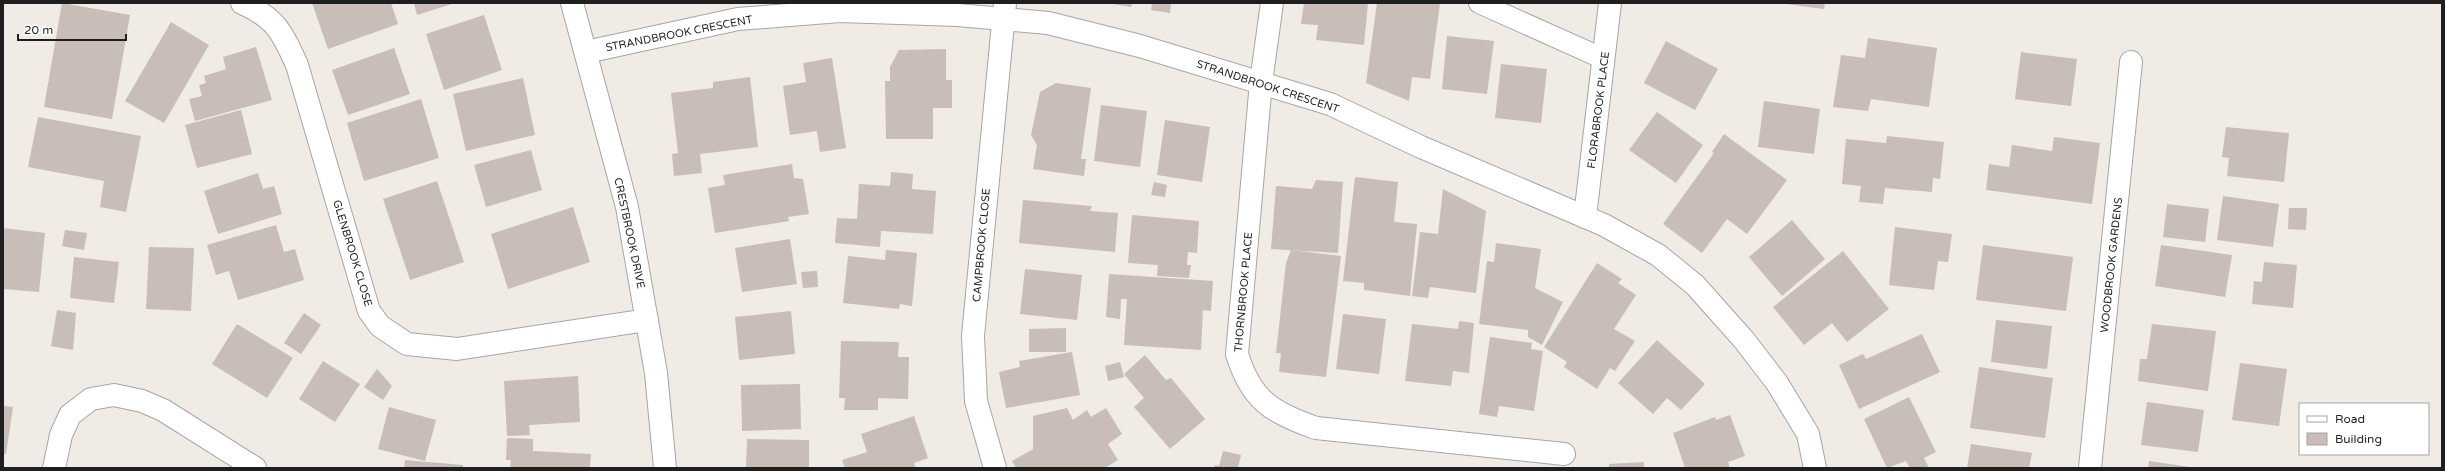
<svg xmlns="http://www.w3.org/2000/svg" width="2445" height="471" font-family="'Varela Round',sans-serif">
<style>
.building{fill:#c8bdb7}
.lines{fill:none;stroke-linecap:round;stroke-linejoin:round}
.service-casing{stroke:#a6a6a6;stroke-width:22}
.minor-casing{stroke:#a6a6a6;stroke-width:24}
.service{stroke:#fff;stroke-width:20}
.minor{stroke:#fff;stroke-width:22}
.labels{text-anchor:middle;stroke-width:3;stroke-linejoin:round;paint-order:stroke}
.street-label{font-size:11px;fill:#1f1f1f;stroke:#fff}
</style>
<rect width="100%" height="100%" fill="#f0ebe4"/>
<g class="building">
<polygon points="62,3 130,15 112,119 44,107"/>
<polygon points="312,3 391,3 398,24 328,49"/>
<polygon points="414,3 455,3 417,15"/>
<polygon points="1107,3 1132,3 1131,7"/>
<polygon points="1152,3 1171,3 1170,13 1151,10"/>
<polygon points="1304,3 1368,3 1364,45 1316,40 1318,25 1301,24"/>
<polygon points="1377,3 1440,3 1430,79 1412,77 1409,101 1366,83"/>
<polygon points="1778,3 1825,3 1824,9"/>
<polygon points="484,15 502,70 444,90 426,34"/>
<polygon points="171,22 209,45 164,123 125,101"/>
<polygon points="1447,36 1494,41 1487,94 1442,89"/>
<polygon points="1868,38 1937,48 1929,107 1871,99 1868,111 1833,107 1841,55 1865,58"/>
<polygon points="1666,41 1718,69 1695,110 1644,83"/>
<polygon points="256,47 272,100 195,121 189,99 202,96 199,85 206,83 204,76 226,69 223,57"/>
<polygon points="394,48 410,94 348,115 332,70"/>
<polygon points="946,49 946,80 952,80 952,108 933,108 933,139 886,139 885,81 890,81 890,67 899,50"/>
<polygon points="2021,52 2077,59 2071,106 2015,99"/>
<polygon points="832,58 846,148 820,152 817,131 790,135 783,86 806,82 803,63"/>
<polygon points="1501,64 1547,69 1541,123 1495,118"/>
<polygon points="750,77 758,147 700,154 702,173 674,176 672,154 678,153 671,93 713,88 713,82"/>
<polygon points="523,78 535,135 466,151 453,94"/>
<polygon points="1056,83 1091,88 1081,159 1086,159 1084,176 1033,169 1037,145 1031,135 1040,92"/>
<polygon points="421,99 439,158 364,181 347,123"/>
<polygon points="1764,101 1820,109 1814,154 1758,147"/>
<polygon points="1101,105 1147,111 1140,167 1094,161"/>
<polygon points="241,110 252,154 197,168 185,125"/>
<polygon points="1657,112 1703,145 1676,183 1629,150"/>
<polygon points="38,117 141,136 126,212 100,207 104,181 28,167"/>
<polygon points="1165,120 1210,127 1202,182 1157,175"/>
<polygon points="2226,127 2289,133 2284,182 2227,176 2229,158 2222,157"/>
<polygon points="1724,134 1787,180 1747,234 1727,219 1702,253 1663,224 1714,153 1712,152"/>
<polygon points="1887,136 1944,142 1940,179 1933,178 1932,192 1885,188 1883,204 1859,202 1861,186 1842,184 1846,139 1886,143"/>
<polygon points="2054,137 2100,143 2092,204 1986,190 1989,164 2009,167 2012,145 2052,151"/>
<polygon points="531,150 542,190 486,207 474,165"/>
<polygon points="792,164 794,178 803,179 809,214 788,217 789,221 715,233 708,188 725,185 723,175"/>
<polygon points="891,172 913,174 912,189 936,191 933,234 881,231 880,247 835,243 837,218 857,219 859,184 890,186"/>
<polygon points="258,173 263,189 274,186 282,214 218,234 204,191"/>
<polygon points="1355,177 1398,182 1394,222 1417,224 1410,296 1364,290 1364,283 1343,281"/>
<polygon points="1316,180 1343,182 1338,253 1271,249 1276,186 1312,189"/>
<polygon points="437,181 464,262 410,280 383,199"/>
<polygon points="1154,182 1167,185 1165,197 1151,195"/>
<polygon points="1443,189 1486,211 1476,293 1430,287 1428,298 1412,296 1420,232 1438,234"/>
<polygon points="2223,196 2279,204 2273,247 2217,240"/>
<polygon points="1023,200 1092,206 1090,211 1118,213 1115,252 1019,243"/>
<polygon points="2167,204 2209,209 2205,242 2163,237"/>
<polygon points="573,207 590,262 508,289 491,234"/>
<polygon points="2289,208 2307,208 2306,230 2288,229"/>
<polygon points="1132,215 1199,221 1197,253 1188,252 1187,265 1191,265 1189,278 1157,276 1158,265 1128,263"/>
<polygon points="1792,220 1825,259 1782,296 1749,257"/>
<polygon points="276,225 284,252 295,249 304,280 238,300 229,271 216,275 207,245"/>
<polygon points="1895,227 1952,234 1948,262 1938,261 1934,290 1889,285"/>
<polygon points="3,228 45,233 39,292 3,289"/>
<polygon points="65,230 87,233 84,250 62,246"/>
<polygon points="790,239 797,284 742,292 735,248"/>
<polygon points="1496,243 1541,249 1535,288 1563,302 1542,345 1528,337 1528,330 1479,324 1487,261 1494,262"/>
<polygon points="1983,245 2073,257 2066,311 1976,300"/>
<polygon points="2161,245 2232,255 2225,297 2155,286"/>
<polygon points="149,247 194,248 191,311 146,309"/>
<polygon points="886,250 917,253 912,306 900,304 899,309 843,303 848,256 885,260"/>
<polygon points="1291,250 1341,256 1326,377 1279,372 1281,353 1276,353 1286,263"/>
<polygon points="1843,251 1889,309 1847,342 1832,323 1804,345 1773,307"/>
<polygon points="74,257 119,262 114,303 70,298"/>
<polygon points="2264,262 2297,265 2293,308 2252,304 2254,281 2262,282"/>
<polygon points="1597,263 1622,279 1618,283 1636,295 1614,329 1635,341 1615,371 1610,368 1597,389 1564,367 1567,362 1544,347"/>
<polygon points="1025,269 1082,275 1077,320 1020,314"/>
<polygon points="817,271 818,287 803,288 801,272"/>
<polygon points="1109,274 1213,281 1211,311 1203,310 1201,350 1124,345 1127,299 1121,299 1120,319 1106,317"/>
<polygon points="57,310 76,313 73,350 51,346"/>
<polygon points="791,311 795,354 739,360 735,317"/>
<polygon points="304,313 321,325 301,354 284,343"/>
<polygon points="1343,314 1386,319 1379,374 1336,369"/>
<polygon points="1996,320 2052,326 2047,369 1991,362"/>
<polygon points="1459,321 1474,323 1469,373 1453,371 1451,386 1405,381 1412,324 1458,329"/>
<polygon points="237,324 293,358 267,398 212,364"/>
<polygon points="2152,324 2216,331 2208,391 2138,381 2140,359 2147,359"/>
<polygon points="1066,328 1066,352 1029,352 1029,329"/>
<polygon points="1922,334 1940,372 1859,409 1839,365 1863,354 1866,359"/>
<polygon points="1490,337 1532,343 1531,349 1543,351 1534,411 1499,406 1497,417 1479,414"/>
<polygon points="1657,340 1705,384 1681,410 1667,398 1653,414 1618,383"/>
<polygon points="841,341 899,342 898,357 909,357 908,399 878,398 878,410 844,410 845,398 839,398"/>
<polygon points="1072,352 1080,395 1006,408 999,372 1020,367 1019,361"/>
<polygon points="1145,355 1166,380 1171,378 1205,419 1170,449 1134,407 1144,398 1124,374"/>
<polygon points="323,361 360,384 335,422 299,399"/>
<polygon points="1120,362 1124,377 1108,381 1105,366"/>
<polygon points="2240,363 2287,369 2279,426 2232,420"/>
<polygon points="1979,367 2053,378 2045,438 1970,428"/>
<polygon points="377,369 392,386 383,400 364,387"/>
<polygon points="578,376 580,422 529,425 530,435 507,436 504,381"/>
<polygon points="800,384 801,429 742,431 741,385"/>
<polygon points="1909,397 1936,452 1924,458 1929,468 1910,468 1906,461 1887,468 1864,419"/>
<polygon points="2147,402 2204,410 2198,452 2141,445"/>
<polygon points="3,406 13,407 6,454 3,454"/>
<polygon points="389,407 436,420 425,461 378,449"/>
<polygon points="1067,408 1073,420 1087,410 1091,417 1106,408 1122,434 1108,444 1118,460 1105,468 1016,468 1012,461 1033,449 1033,416"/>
<polygon points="1730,415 1745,456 1728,462 1730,468 1685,468 1673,433 1715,417 1716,420"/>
<polygon points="914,416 928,458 914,463 916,468 845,468 842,460 867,452 861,434"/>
<polygon points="507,438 533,439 533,451 591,454 590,468 510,468 511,460 506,460"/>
<polygon points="747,439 809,440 809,468 746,468"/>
<polygon points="1971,444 2032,453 2029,468 1967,468"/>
<polygon points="1223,451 1241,455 1238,468 1214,468 1215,465 1219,466"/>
<polygon points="405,460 463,465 463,468 404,468"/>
<polygon points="2149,461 2190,467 2190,468 2148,468"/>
<polygon points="1644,462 1644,468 1609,468 1609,464"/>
</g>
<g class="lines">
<defs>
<polyline id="service" points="1479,3 1604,59"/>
<g id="minor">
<path d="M242,3C276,18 282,32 297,65L369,311L380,326L407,344L457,349L647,320"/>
<polyline points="572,3 627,207 656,373 665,468"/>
<path d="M1272,3L1261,82L1237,354C1251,400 1272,413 1316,428L1564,454"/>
<polyline points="586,52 738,19 840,11 958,15 1048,23 1140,46 1330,104 1421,147 1604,225 1658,255 1695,285 1744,340 1777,383 1808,434 1815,468"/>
<polyline points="1585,217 1610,3"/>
<polyline points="54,468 61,435 70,415 91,399 114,395 142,401 163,410 255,468"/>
<polyline points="995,468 976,401 973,336 1005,3"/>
<polyline points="2090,468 2131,62"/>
</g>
</defs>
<use href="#service" class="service-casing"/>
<use href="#minor" class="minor-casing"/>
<use href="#service" class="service"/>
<use href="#minor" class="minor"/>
</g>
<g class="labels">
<g class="street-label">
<text transform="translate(679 33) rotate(-11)" y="4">STRANDBROOK CRESCENT</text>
<text transform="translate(1268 86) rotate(18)" y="4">STRANDBROOK CRESCENT</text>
<text transform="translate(1598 110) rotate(-83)" y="4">FLORABROOK PLACE</text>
<text transform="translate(630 233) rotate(78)" y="4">CRESTBROOK DRIVE</text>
<text transform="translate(981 245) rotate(-85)" y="4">CAMPBROOK CLOSE</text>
<text transform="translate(353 253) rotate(73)" y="4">GLENBROOK CLOSE</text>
<text transform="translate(2111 265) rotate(-84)" y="4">WOODBROOK GARDENS</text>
<text transform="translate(1243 292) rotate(-85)" y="4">THORNBROOK PLACE</text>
</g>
</g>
<rect width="2445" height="471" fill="none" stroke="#1f1f1f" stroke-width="8"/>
<rect x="2299" y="403" width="130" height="52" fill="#ffffff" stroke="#a5a5a5"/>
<rect x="2307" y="416" width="20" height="6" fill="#ffffff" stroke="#a5a5a5"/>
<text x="2335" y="423" font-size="12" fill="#1f1f1f">Road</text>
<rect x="2307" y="433" width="20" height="12" fill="#c8bdb7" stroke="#a5a5a5"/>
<text x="2335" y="443" font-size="12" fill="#1f1f1f">Building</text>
<path d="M18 34v6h108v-6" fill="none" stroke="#1f1f1f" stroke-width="2"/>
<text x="24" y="34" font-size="12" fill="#1f1f1f" stroke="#ffffff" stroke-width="3" paint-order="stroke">20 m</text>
</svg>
